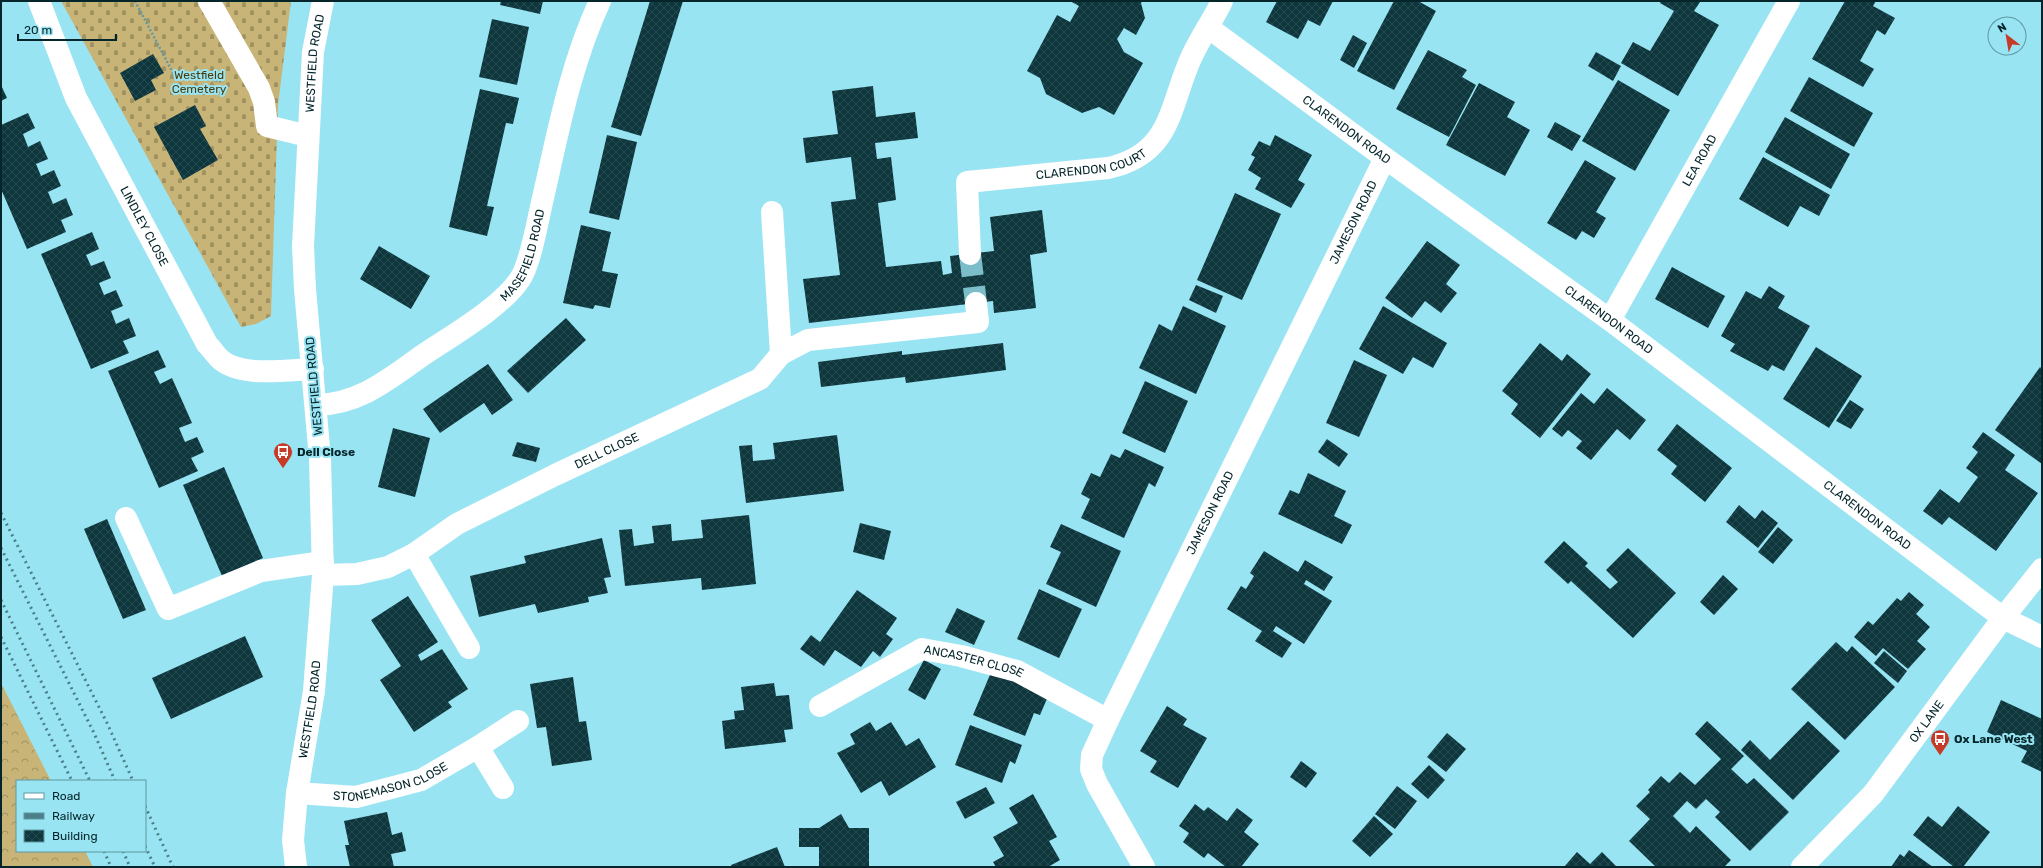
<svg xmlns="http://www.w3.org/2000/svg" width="2043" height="868" font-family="Rubik,sans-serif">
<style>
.forest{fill:url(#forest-crowns)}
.cemetery{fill:url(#cemetery-stones)}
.building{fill:url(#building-cross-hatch)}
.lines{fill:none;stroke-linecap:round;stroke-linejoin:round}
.minor-tunnel{stroke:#7bbeca;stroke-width:22;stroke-dasharray:22 11;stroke-linecap:butt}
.path{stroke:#609aa5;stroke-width:2.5;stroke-dasharray:2 2;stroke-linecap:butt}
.minor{stroke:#fff;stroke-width:22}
.rail{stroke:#4b808a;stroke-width:3;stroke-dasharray:2 4;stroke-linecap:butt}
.labels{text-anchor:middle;stroke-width:4;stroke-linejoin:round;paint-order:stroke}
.street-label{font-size:12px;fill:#04252a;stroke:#99e4f2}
.park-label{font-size:12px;fill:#4a3b08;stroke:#99e4f2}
.poi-label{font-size:12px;font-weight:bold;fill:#04252a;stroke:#99e4f2;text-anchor:start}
</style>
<defs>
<pattern id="forest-crowns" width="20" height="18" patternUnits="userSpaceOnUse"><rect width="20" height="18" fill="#c9b477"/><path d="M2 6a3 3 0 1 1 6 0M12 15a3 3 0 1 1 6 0" fill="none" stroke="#a19262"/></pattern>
<pattern id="cemetery-stones" width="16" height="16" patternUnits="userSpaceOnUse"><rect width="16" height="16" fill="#c9b477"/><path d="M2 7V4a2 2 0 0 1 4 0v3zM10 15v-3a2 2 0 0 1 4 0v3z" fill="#a19262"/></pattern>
<pattern id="building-cross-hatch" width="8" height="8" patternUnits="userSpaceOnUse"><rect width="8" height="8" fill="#0d363d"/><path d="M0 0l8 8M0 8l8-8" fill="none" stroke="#264a50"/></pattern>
</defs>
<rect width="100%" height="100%" fill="#99e4f2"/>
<polygon class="forest" points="1,683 51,781 17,781 17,851 85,851 93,867 1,867"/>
<polygon class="cemetery" points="61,1 291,1 278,105 271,316 256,324 241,327"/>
<g class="building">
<polygon points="501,1 543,1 540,14 500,5"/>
<polygon points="650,1 683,1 641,136 611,127"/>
<polygon points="1070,1 1142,1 1141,3 1145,18 1136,35 1124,28 1117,39 1124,52 1143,63 1114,115 1099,107 1082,113 1046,94 1040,78 1027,71 1057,15 1070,22 1079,6"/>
<polygon points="1277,1 1333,1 1320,26 1308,20 1298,39 1266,22"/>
<polygon points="1394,1 1418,1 1436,11 1394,90 1357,71"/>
<polygon points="1661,1 1698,1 1700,2 1694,11 1719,25 1678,96 1621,63 1633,42 1650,51 1674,11 1660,3"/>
<polygon points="1845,1 1876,1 1873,6 1895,18 1885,35 1877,30 1860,61 1874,69 1863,87 1812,59"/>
<polygon points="492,19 529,27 517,85 479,77"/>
<polygon points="1353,35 1367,43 1354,68 1340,60"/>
<polygon points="1428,50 1467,70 1462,77 1476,85 1449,137 1396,109"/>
<polygon points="1596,52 1621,66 1613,81 1588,66"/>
<polygon points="153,54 164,73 151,80 156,90 135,101 120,73"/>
<polygon points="1809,77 1873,113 1854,147 1790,111"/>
<polygon points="1618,80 1670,110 1635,171 1582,141"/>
<polygon points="1479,83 1515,102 1507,117 1530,130 1505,176 1446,145"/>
<polygon points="1,85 7,98 1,101"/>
<polygon points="873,86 876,117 915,112 918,138 875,143 877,159 891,157 896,200 878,203 886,267 941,261 943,275 952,273 950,256 994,251 990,217 1042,210 1047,252 1030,255 1036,308 994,313 993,301 809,323 803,279 840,275 831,202 856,199 851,157 806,163 803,138 838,134 832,91"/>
<polygon points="480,89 519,98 513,124 506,123 487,206 494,207 487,236 449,227"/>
<polygon points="195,105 206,126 200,129 218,160 183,180 154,127"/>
<polygon points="28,113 35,128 23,134 28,147 40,141 48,159 36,164 41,176 54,170 61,186 48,192 53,204 66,198 73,215 61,220 66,232 27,249 1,189 1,125"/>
<polygon points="1785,117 1850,154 1831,189 1765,152"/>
<polygon points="1555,122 1581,136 1572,151 1547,137"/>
<polygon points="607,135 637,142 619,220 589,213"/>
<polygon points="1275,135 1312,155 1298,180 1305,184 1291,208 1255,189 1261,178 1248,170 1255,157 1251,155 1259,141 1270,146"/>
<polygon points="1763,157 1830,195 1819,216 1800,206 1788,227 1739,199"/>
<polygon points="1585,160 1616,178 1596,212 1606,218 1594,238 1582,231 1576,240 1547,223"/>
<polygon points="1235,193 1281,214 1242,300 1197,280"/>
<polygon points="581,225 611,232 602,271 618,274 610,308 595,305 593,309 563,303"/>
<polygon points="92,232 99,249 86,255 91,266 104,261 111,278 99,283 104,295 116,290 123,306 111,311 116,324 129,318 136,336 123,341 129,353 91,369 41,254"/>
<polygon points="1427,241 1460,265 1446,284 1457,293 1441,313 1425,301 1412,318 1385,298"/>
<polygon points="379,246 430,276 411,309 360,279"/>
<polygon points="1672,267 1725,296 1708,328 1655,299"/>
<polygon points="1196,285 1223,296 1216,313 1189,300"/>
<polygon points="1769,286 1785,296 1778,308 1810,326 1784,371 1772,365 1768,371 1730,351 1735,344 1721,336 1746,291 1761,299"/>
<polygon points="1183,306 1226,326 1196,394 1139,368 1159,324 1172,331"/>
<polygon points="1383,306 1447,343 1433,368 1413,357 1403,374 1359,349"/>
<polygon points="566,318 586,340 528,393 507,371"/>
<polygon points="1003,343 1006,370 906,383 905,377 821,387 818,362 902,351 902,355"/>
<polygon points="1540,343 1562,361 1567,354 1591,374 1540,438 1511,414 1518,404 1502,391"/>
<polygon points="1816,347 1862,376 1829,428 1783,399"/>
<polygon points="158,350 166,367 154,372 160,384 172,378 192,423 179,428 185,442 197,437 204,452 191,458 198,471 159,488 108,371"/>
<polygon points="1354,360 1387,375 1359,437 1326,423"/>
<polygon points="488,364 513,400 492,415 484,403 440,433 423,409"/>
<polygon points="2040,367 2042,369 2042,464 1995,430"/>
<polygon points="1145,381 1188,401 1165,453 1122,433"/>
<polygon points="1607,388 1646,420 1630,440 1617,429 1591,460 1576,448 1582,441 1568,430 1562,437 1552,429 1581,393 1594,404"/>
<polygon points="1850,400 1864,409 1851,429 1836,421"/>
<polygon points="1677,424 1732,468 1705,502 1671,474 1677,466 1657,450"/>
<polygon points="393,428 430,438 415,497 378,487"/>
<polygon points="1983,432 2015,455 2005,470 2038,493 1996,551 1949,517 1942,525 1923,511 1940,489 1959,503 1978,477 1966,468 1978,452 1972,447"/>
<polygon points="837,435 844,491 746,503 739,446 752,445 753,461 775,459 773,443"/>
<polygon points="1327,439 1348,454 1339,467 1318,452"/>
<polygon points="517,442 540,448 536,462 512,456"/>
<polygon points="1125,449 1164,467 1155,487 1149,483 1124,538 1081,518 1090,499 1081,494 1091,473 1100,477 1111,454 1120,458"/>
<polygon points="224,467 263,558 222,576 183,485"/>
<polygon points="1308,473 1346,491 1334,516 1352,525 1342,544 1278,514 1290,490 1299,494"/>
<polygon points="1739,505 1755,519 1762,510 1778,523 1758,548 1726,522"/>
<polygon points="749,515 756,584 702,590 701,578 625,586 619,530 632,529 634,546 654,543 652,526 671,524 672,541 703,538 701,520"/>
<polygon points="107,519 146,610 123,619 84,529"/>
<polygon points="860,523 891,531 884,560 853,552"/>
<polygon points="1061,524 1121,551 1096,607 1046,584 1061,552 1050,547"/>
<polygon points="1778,527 1793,540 1773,564 1758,552"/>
<polygon points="602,538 611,577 604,578 608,593 588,597 589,602 538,613 535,604 479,617 470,576 526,563 524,556"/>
<polygon points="1564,541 1588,563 1585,566 1610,589 1618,582 1606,570 1628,548 1676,593 1633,638 1571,581 1568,584 1544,562"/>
<polygon points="1264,551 1298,572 1305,560 1333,577 1324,591 1306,580 1304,584 1332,601 1304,644 1276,626 1273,631 1292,643 1282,658 1255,641 1262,631 1227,609 1241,586 1246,589 1251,581 1254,576 1250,573"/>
<polygon points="1723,575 1738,589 1714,615 1700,602"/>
<polygon points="1039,589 1082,609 1059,658 1017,639"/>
<polygon points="857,590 897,618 886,634 893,639 880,657 873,651 861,667 835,650 824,666 800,649 811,635 820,642"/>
<polygon points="1909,592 1924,605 1916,614 1930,627 1917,641 1926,649 1908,669 1883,648 1876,656 1854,637 1868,621 1873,625 1897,598 1901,601"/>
<polygon points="408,596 438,642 418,655 421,661 442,649 468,689 448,702 452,707 414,732 380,680 401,666 371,620"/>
<polygon points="957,608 985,621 974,645 945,632"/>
<polygon points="245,636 263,677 171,719 152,678"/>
<polygon points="1836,642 1847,652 1852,646 1895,687 1845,740 1791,689"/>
<polygon points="1884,651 1907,671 1898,683 1874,663"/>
<polygon points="924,660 941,669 925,700 908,690"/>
<polygon points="992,670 1049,694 1040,715 1034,713 1025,736 973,715"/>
<polygon points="573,677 579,722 586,721 592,760 552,766 546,727 537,728 530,684"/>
<polygon points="774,683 776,696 789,695 793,729 784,730 786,742 725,749 722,721 735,719 734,711 744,710 741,687"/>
<polygon points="2001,700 2042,719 2042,772 2021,762 2027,751 1987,732"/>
<polygon points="1167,706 1187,719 1183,725 1207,738 1178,788 1150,772 1157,761 1140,751"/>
<polygon points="1707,721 1744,756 1731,769 1747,784 1754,778 1789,812 1750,851 1715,817 1720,812 1706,799 1696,809 1687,801 1673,816 1690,833 1696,826 1731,860 1724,867 1656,867 1629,841 1650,819 1636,806 1650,792 1648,790 1661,776 1669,783 1680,772 1695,785 1721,759 1695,734"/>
<polygon points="1808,721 1840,751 1793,800 1741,750 1750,740 1770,760"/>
<polygon points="870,722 876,731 891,722 906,746 919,738 936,767 889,796 881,781 861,793 837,753 855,744 850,734"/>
<polygon points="970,725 1022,745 1015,764 1010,761 1002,783 955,765"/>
<polygon points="1447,733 1466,749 1446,772 1427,757"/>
<polygon points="1301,761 1317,773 1306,788 1290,777"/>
<polygon points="1429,765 1445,780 1428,799 1411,784"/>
<polygon points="1397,786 1417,801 1395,829 1375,814"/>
<polygon points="986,787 995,803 965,819 956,802"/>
<polygon points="1033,794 1057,837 1049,841 1060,860 1048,867 996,867 993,862 1004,856 993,837 1018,823 1009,808"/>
<polygon points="1195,804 1204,811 1208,807 1227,821 1237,808 1253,820 1244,832 1259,844 1241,867 1226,867 1208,853 1204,858 1183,842 1189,833 1179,826"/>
<polygon points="1958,806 1990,832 1963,867 1954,867 1913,835 1928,816 1942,827"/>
<polygon points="387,812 392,835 402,832 406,851 391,854 394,867 350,867 345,845 349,845 344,821"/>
<polygon points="841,814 849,828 869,828 869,867 819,867 819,847 799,847 799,828 819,828"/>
<polygon points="1374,816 1393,834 1370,857 1352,841"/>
<polygon points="777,847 785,867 732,867 731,865"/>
<polygon points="1909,850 1933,867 1891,867 1900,854 1904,857"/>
<polygon points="1577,852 1590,864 1602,852 1617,867 1564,867"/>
</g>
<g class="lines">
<polyline class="minor-tunnel" points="970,254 976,303"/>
<polyline class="path" points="135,1 173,73 223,82"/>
<g class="minor">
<path id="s1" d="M39,1L76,98L207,344C211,348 215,354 219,358C239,378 287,370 313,369"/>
<polyline points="209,1 259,88 264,102 267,126 308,136"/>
<path id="s2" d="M1209,28L1385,158L1610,320L2003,618L2042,637"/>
<polyline points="772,212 781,354"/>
<path id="s3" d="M970,254L967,182L1108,168C1172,154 1169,107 1191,58C1200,38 1213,20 1222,1"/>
<path id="s4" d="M1610,320L1789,1"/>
<path id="s5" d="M316,405C360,404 389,379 423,355C451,336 502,307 520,279C531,263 538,218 543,198C558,132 571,63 600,1"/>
<polyline points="126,518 168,609 261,571 323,562"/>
<polyline points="414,554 469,648"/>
<path id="s6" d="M323,575L357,574L388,567L414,554L457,524L555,475L760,379L781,354L808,340L978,322L976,303"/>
<path id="s7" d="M820,706L922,649L961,656L1017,671L1108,720"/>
<polyline points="478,747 518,721"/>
<path id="s8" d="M297,793L356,797L421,780L478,747L503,788"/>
<path id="s9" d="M296,867L293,840L297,793L314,691L323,575L320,459L305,289L303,246L313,52L323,1"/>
<path id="s10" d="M1144,867L1097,784L1091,769L1092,755L1108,720L1385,158"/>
<path id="s11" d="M1802,867L1873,794L2003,618L2042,569"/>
</g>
<g class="rail">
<polyline points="1,513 108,725 133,781"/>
<polyline points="1,548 94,733 115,781"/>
<polyline points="1,600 90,781"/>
<polyline points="1,637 72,781"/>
<polyline points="145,806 173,867"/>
<polyline points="145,846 155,867"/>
<polyline points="104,851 111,867"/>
<polyline points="123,851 130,867"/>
</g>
</g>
<defs>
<symbol id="bus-pin" viewBox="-11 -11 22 30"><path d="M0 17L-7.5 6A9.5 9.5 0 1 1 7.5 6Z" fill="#c63a27" stroke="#99e4f2"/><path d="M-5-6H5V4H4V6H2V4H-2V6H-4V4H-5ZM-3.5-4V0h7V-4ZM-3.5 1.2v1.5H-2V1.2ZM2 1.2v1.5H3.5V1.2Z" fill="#fff"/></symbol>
</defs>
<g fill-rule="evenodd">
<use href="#bus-pin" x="272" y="441" width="22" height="30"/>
<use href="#bus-pin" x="1929" y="728" width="22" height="30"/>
</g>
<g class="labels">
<g class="street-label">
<text dy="4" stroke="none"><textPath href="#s9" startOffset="807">WESTFIELD ROAD</textPath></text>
<text dy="4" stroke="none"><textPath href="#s2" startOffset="171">CLARENDON ROAD</textPath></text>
<text dy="4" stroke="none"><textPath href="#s4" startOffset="183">LEA ROAD</textPath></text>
<text dy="4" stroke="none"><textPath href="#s3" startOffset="198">CLARENDON COURT</textPath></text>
<text dy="4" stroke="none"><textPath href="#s10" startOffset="719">JAMESON ROAD</textPath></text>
<text dy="4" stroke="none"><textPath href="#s1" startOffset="249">LINDLEY CLOSE</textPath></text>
<text dy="4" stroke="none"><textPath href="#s5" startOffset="267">MASEFIELD ROAD</textPath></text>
<text dy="4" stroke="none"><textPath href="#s2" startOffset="495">CLARENDON ROAD</textPath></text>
<text transform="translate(314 386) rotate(-95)" y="4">WESTFIELD ROAD</text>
<text dy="4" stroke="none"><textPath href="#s6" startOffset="314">DELL CLOSE</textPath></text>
<text dy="4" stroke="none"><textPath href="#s10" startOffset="395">JAMESON ROAD</textPath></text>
<text dy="4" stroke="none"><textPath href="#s2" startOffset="819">CLARENDON ROAD</textPath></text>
<text dy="4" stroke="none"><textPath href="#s7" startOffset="170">ANCASTER CLOSE</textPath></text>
<text dy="4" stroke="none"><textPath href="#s9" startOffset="159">WESTFIELD ROAD</textPath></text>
<text dy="4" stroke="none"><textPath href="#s11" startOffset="192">OX LANE</textPath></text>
<text dy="4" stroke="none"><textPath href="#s8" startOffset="96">STONEMASON CLOSE</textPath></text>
</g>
<g class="park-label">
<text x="199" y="79">Westfield<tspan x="199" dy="14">Cemetery</tspan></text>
</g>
<g class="poi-label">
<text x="297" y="456">Dell Close</text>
<text x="1954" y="743">Ox Lane West</text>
</g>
</g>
<rect width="2043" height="868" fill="none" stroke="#04252a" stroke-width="4"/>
<rect x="16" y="780" width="130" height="72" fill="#99e4f2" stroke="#5d98a2"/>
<rect x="24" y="793" width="20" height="6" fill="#ffffff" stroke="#5d98a2"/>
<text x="52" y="800" font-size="12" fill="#04252a">Road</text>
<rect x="24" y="813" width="20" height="6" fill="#4b808a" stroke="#5d98a2"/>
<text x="52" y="820" font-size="12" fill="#04252a">Railway</text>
<rect x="24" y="830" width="20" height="12" fill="url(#building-cross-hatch)" stroke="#5d98a2"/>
<text x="52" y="840" font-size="12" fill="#04252a">Building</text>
<g transform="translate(2007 36) rotate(329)"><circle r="19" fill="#99e4f2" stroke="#5d98a2"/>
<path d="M0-3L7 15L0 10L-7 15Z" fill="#c63a27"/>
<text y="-6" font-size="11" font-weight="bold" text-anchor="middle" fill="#04252a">N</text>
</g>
<path d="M18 34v6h98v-6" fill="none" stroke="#04252a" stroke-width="2"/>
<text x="24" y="34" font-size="12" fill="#04252a" stroke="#99e4f2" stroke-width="3" paint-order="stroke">20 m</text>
</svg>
